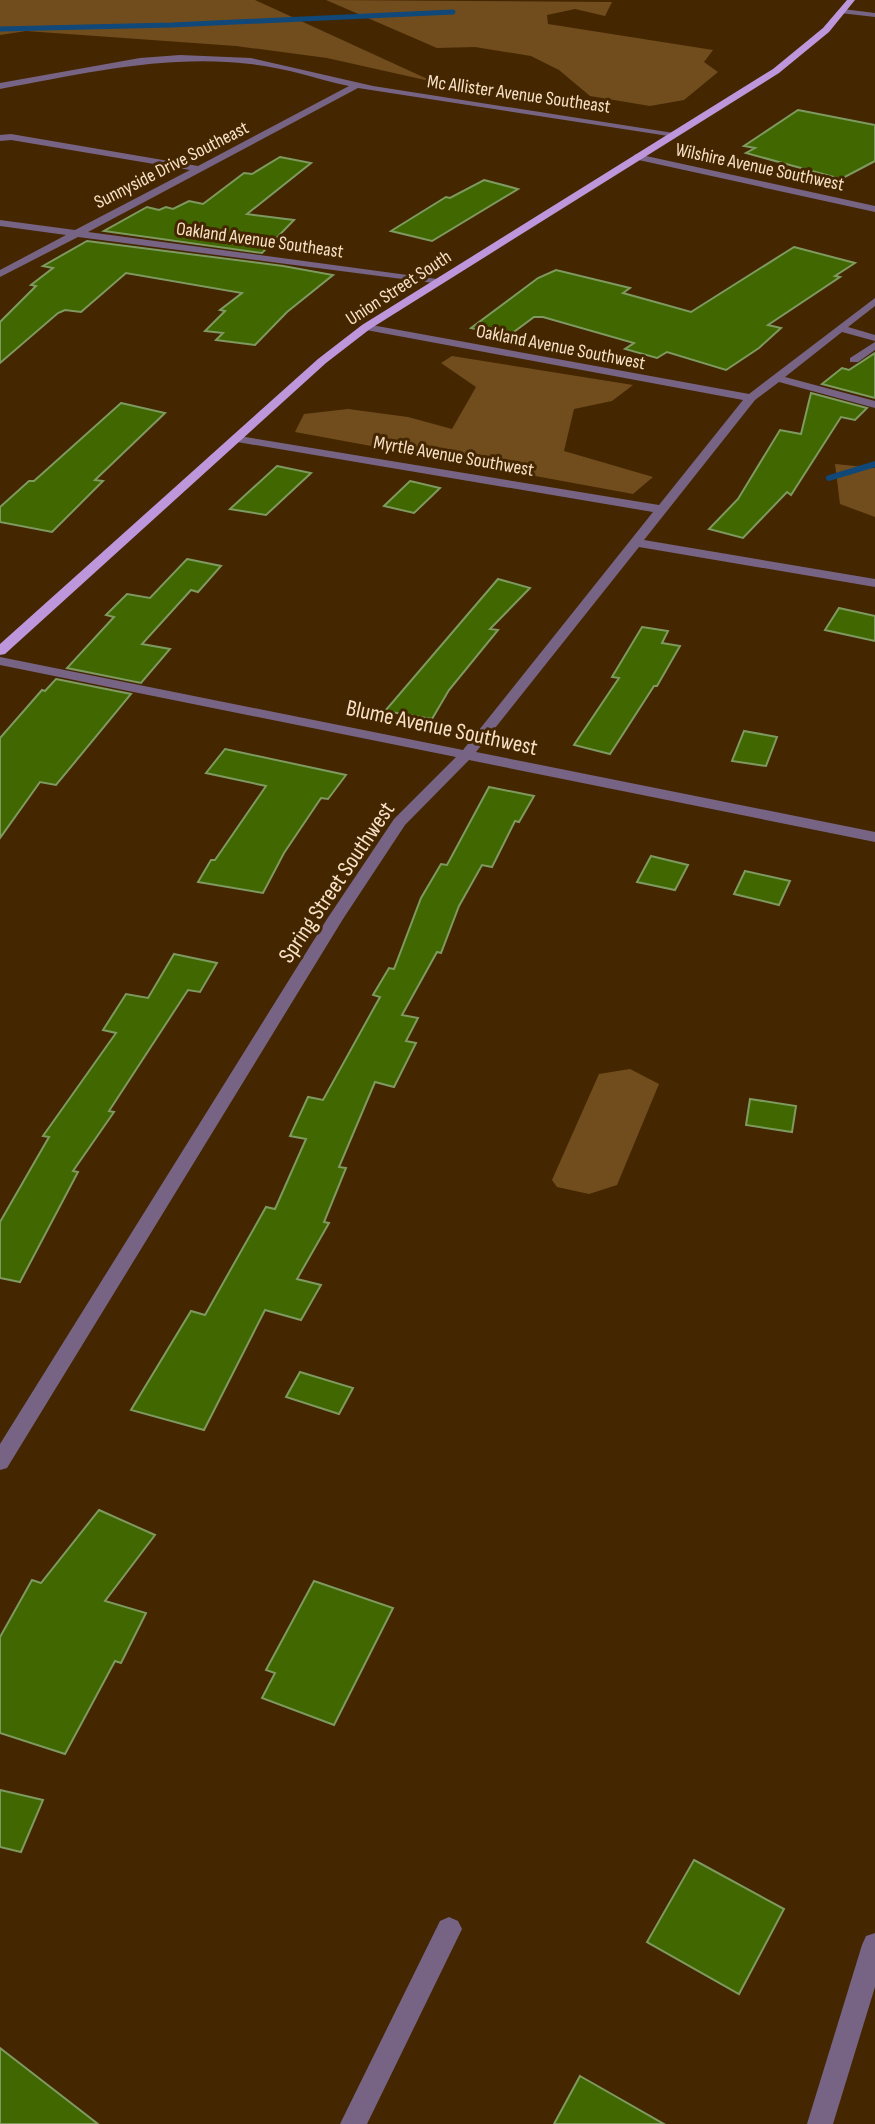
<svg xmlns="http://www.w3.org/2000/svg" width="875" height="2124" font-family="'Sofia Sans Condensed',sans-serif">
<style>
.green{fill:#714d1e}
.lines{fill:none;stroke-linecap:round;stroke-linejoin:round}
.stream-far1{stroke:#0f4879;stroke-width:5}
.stream{stroke:#0f4879;stroke-width:6}
.building{fill:#416700;stroke:#7e9a61;stroke-width:2}
.minor{fill:#776485;fill-rule:evenodd}
.major{fill:#be96dc;fill-rule:evenodd}
.labels{text-anchor:middle;stroke-width:6;stroke-linejoin:round;paint-order:stroke}
.far-street-label{font-size:19px;fill:#f8e1c7;stroke:#442700}
.street-label{font-size:23px;fill:#f8e1c7;stroke:#442700}
</style>
<rect width="100%" height="100%" fill="#442700"/>
<g class="green">
<polygon points="0,0 255,0 434,82 327,58 236,46 26,31 0,35"/>
<polygon points="326,0 612,2 605,16 575,9 547,15 548,24 713,50 704,62 718,72 684,100 650,106 590,96 559,70 531,56 475,47 437,48"/>
<polygon points="452,356 633,385 612,401 574,409 564,451 653,477 633,494 295,432 304,414 348,409 408,417 452,429 476,387 441,363"/>
<polygon points="835,464 875,468 875,517 840,504"/>
<polygon points="630,1069 659,1084 617,1185 589,1194 557,1187 552,1180 599,1074"/>
</g>
<g class="lines">
<polyline class="stream-far1" points="0,29 172,25 453,12"/>
<polyline class="stream" points="829,478 875,464"/>
</g>
<g class="building">
<polygon points="798,110 875,125 875,161 841,179 746,153 755,148 744,146"/>
<polygon points="280,157 311,163 247,214 294,220 262,253 104,231 147,207 159,210 166,207 173,209 189,201 203,204 244,173 252,174"/>
<polygon points="484,180 518,189 432,241 391,231 446,197 450,198"/>
<polygon points="87,241 283,266 333,275 287,312 255,345 216,340 223,333 205,331 225,311 220,310 242,293 126,273 81,312 65,310 58,313 0,363 0,322 36,286 31,285 53,268 43,266"/>
<polygon points="794,247 855,263 835,276 840,277 768,325 781,328 759,348 726,370 667,352 657,358 625,349 634,343 543,317 534,317 507,337 471,328 538,278 556,270 630,288 623,293 691,312"/>
<polygon points="875,353 875,398 822,384 842,368 849,370"/>
<polygon points="811,393 867,408 855,420 841,417 791,495 787,492 743,538 709,529 738,499 780,430 801,434"/>
<polygon points="121,403 165,413 95,480 103,481 52,532 0,522 0,507 29,481 34,481"/>
<polygon points="277,466 311,473 266,515 230,509"/>
<polygon points="410,481 440,488 414,513 384,506"/>
<polygon points="187,559 221,566 198,592 191,590 142,644 170,649 141,683 67,668 114,617 106,615 127,594 150,598"/>
<polygon points="498,579 530,588 490,629 498,630 449,690 432,719 385,711"/>
<polygon points="839,608 875,616 875,641 825,630"/>
<polygon points="642,627 668,631 662,643 680,646 657,686 654,686 610,754 574,745 619,678 612,677"/>
<polygon points="56,679 131,694 56,785 40,782 0,838 0,738 42,690 45,691"/>
<polygon points="744,731 777,737 766,766 732,761"/>
<polygon points="225,749 346,775 328,799 321,798 284,853 263,893 198,882 211,860 215,860 266,786 206,773"/>
<polygon points="489,787 534,796 519,822 515,821 492,867 482,865 459,906 441,953 437,952 402,1015 418,1018 406,1041 416,1043 394,1087 375,1082 339,1167 346,1168 324,1222 329,1223 297,1279 321,1285 301,1320 265,1310 204,1430 131,1410 191,1311 205,1315 266,1207 275,1209 306,1139 290,1136 308,1097 323,1100 380,997 373,995 389,968 394,969 421,898 441,864 447,865"/>
<polygon points="651,856 688,865 675,890 637,882"/>
<polygon points="745,871 790,881 779,905 734,894"/>
<polygon points="174,954 217,963 200,992 188,990 109,1111 114,1112 73,1171 78,1172 20,1282 0,1278 0,1222 49,1137 43,1136 116,1033 103,1030 126,994 148,998"/>
<polygon points="750,1099 796,1106 792,1132 746,1125"/>
<polygon points="300,1372 353,1388 339,1414 286,1397"/>
<polygon points="99,1510 155,1535 105,1601 146,1613 121,1663 115,1661 65,1754 0,1733 0,1637 32,1580 41,1583"/>
<polygon points="314,1581 393,1608 334,1725 262,1698 275,1673 266,1670"/>
<polygon points="0,1790 43,1800 21,1852 0,1847"/>
<polygon points="694,1860 784,1909 739,1994 647,1942"/>
<polygon points="0,2048 98,2124 0,2124"/>
<polygon points="580,2076 664,2124 554,2124"/>
</g>
<g class="lines">
<g class="minor">
<polygon points="843,9 875,13 875,17 840,13"/>
<path d="M180,55L251,58L373,86L680,134L675,137L358,88L88,232L437,279L442,282L441,284L78,237L0,277V270L66,235L0,226V220L75,230L190,170L11,140L0,141V135L11,134L198,166L349,86C317,79 283,67 250,64C165,54 83,74 0,89V83L140,58Z"/>
<polygon points="637,154 875,206 875,212 634,159 634,155"/>
<polygon points="875,298 875,306 848,327 875,335 875,341 842,332 785,377 875,401 875,408 779,382 755,400 644,540 875,579 875,587 639,547 476,752 875,832 875,842 469,760 405,825 343,919 7,1468 0,1470 0,1444 327,919 394,819 456,757 0,665 0,657 463,750 653,512 237,442 231,438 233,435 659,505 743,400 366,330 361,327 366,324 749,394"/>
<polygon points="875,342 875,350 858,362 850,362 850,358"/>
<polygon points="449,1917 458,1921 462,1929 367,2124 340,2124 440,1921"/>
<polygon points="875,1933 875,1987 833,2124 807,2124 862,1945 866,1936"/>
</g>
<polygon class="major" points="847,0 855,0 829,32 779,73 370,329 326,363 5,654 0,655 0,644 318,359 362,325 773,69 823,28"/>
</g>
<g class="labels">
<g class="far-street-label">
<text transform="translate(519 93) rotate(8)" y="7">Mc Allister Avenue Southeast</text>
<text transform="translate(171 164) rotate(-27)" y="7">Sunnyside Drive Southeast</text>
<text transform="translate(760 166) rotate(12)" y="7">Wilshire Avenue Southwest</text>
<text transform="translate(260 239) rotate(8)" y="7">Oakland Avenue Southeast</text>
<text transform="translate(398 287) rotate(-33)" y="7">Union Street South</text>
<text transform="translate(561 346) rotate(11)" y="7">Oakland Avenue Southwest</text>
<text transform="translate(454 455) rotate(10)" y="7">Myrtle Avenue Southwest</text>
</g>
<g class="street-label">
<text transform="translate(442 727) rotate(12)" y="8">Blume Avenue Southwest</text>
<text transform="translate(336 882) rotate(-56)" y="8">Spring Street Southwest</text>
</g>
</g>
</svg>
